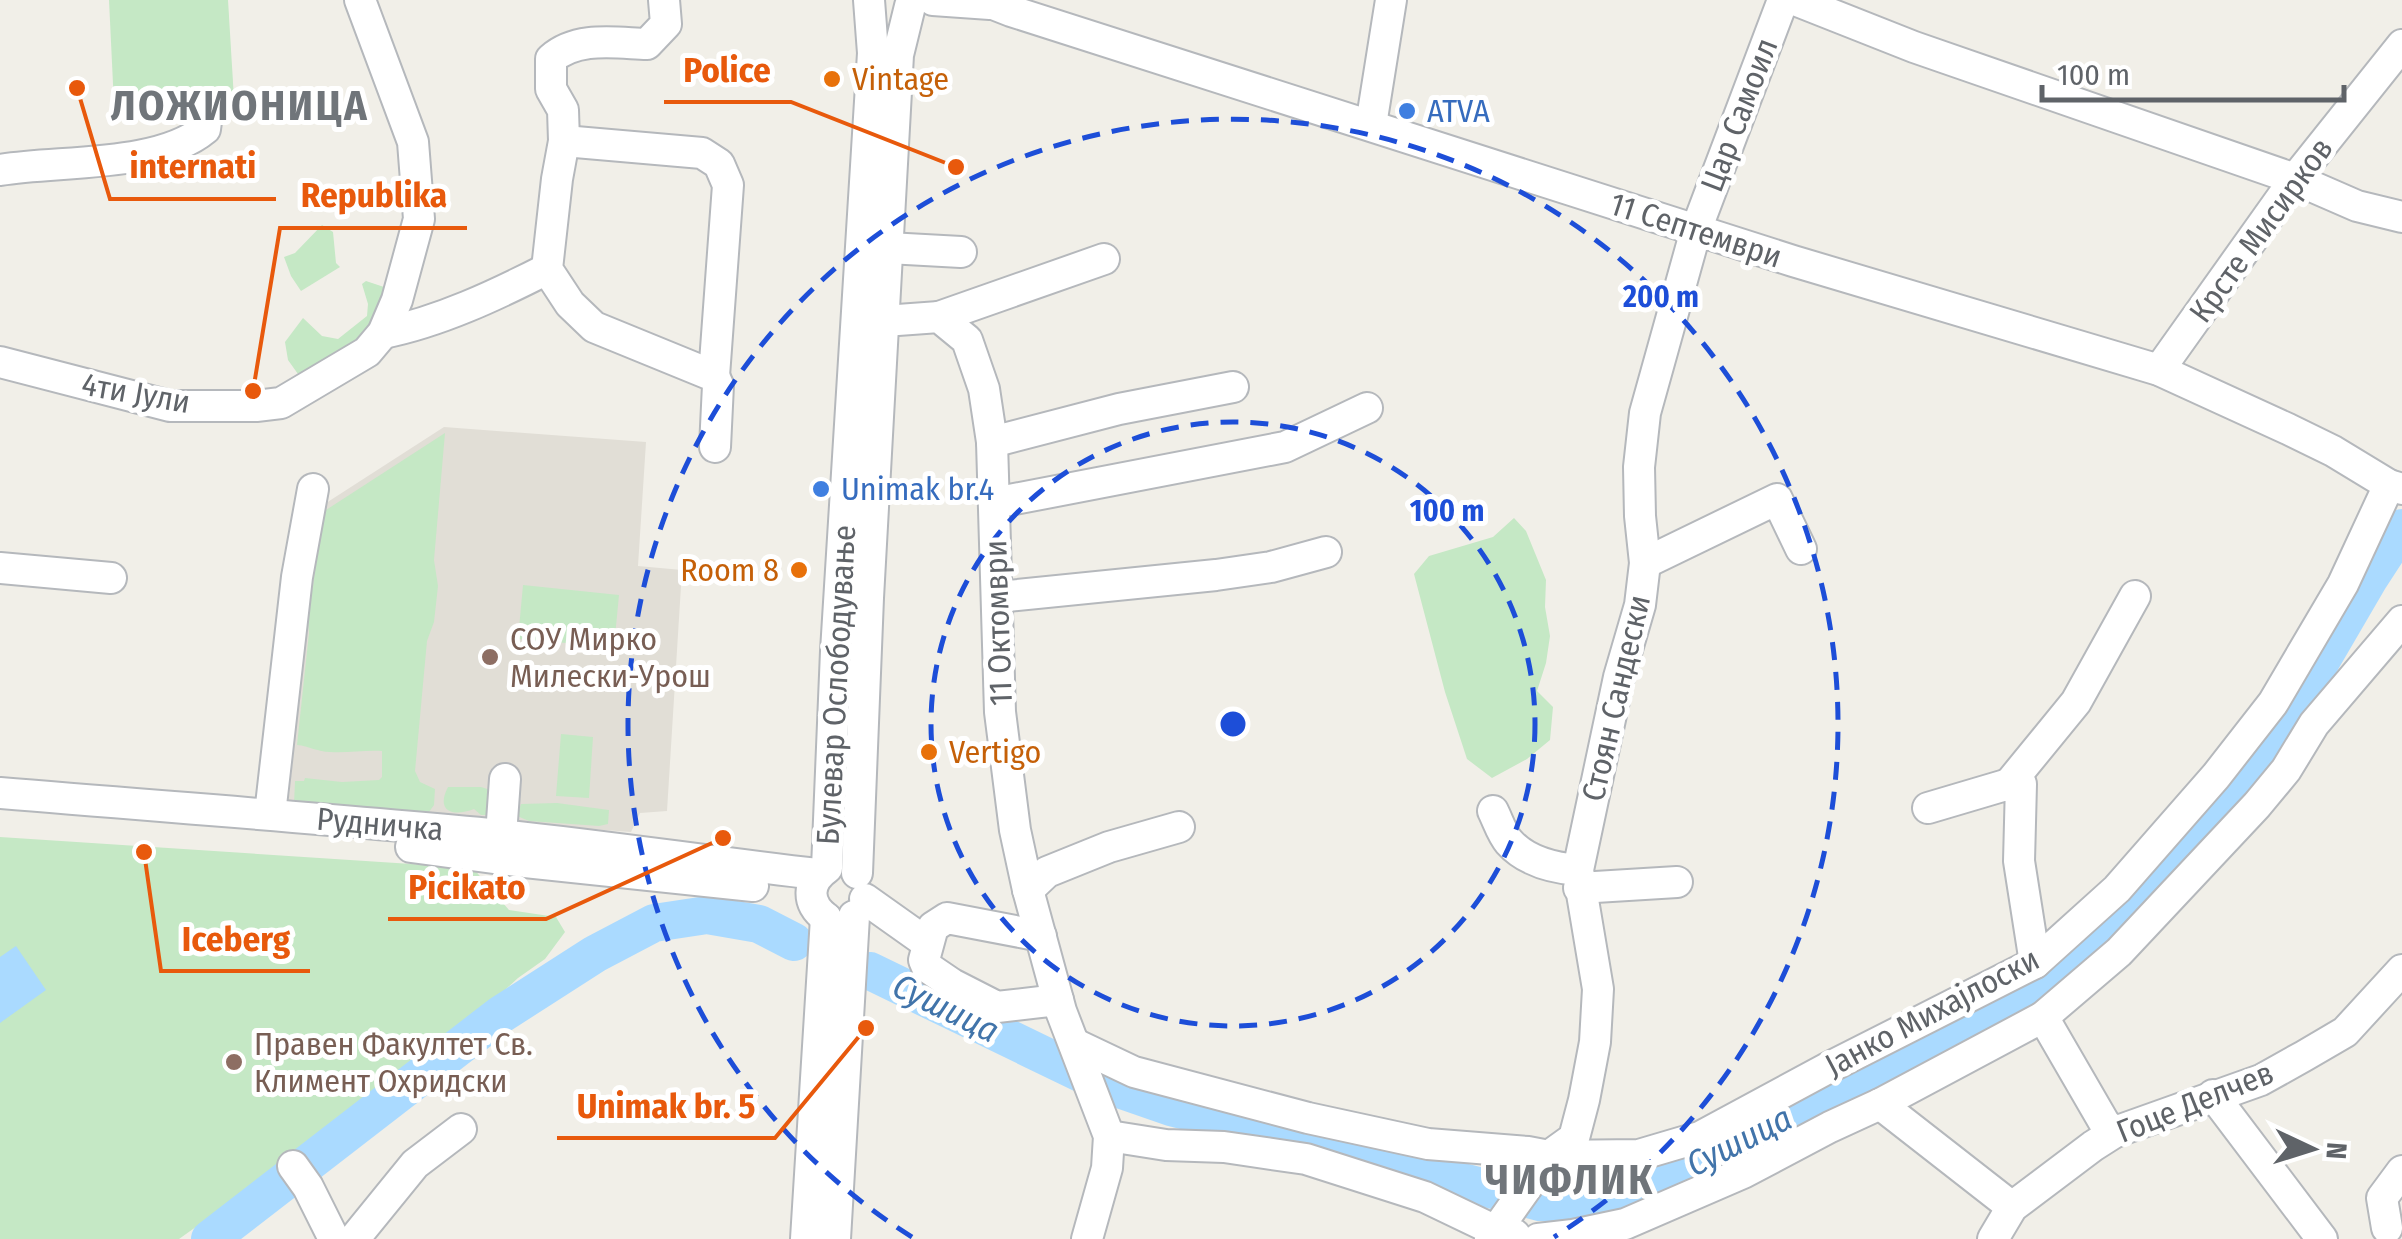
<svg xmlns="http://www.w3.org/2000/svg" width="2402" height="1239" font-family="'Fira Sans Condensed',sans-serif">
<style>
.education{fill:#e1ded6}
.green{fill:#c5e8c5}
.water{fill:#aadaff}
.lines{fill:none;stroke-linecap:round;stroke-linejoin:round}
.river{stroke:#aadaff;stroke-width:38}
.minor-casing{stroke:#b5b8bc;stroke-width:34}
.minor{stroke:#fff;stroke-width:30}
.ring{fill:none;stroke:#1d4ed8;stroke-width:5;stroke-dasharray:18 12}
.food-dot{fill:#e8710a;stroke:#fff;stroke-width:4}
.shop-dot{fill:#3f7fe0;stroke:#fff;stroke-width:4}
.education-dot{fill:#8d6e63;stroke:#fff;stroke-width:4}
.labels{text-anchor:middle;stroke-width:10;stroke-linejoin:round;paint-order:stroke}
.food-label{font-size:32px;fill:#c56008;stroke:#fff;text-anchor:start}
.shop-label{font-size:32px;fill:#366cbe;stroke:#fff;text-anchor:start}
.street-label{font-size:32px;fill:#5f6368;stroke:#fff}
.education-label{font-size:32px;fill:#785e54;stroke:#fff;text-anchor:start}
.water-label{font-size:35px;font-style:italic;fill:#4174aa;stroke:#fff}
.district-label{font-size:42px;font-weight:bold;letter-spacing:2.5px;fill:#70757a;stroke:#fff}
.centre{fill:#1d4ed8;stroke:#fff;stroke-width:5}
.ring-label{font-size:30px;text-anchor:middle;font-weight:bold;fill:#1d4ed8;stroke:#fff;stroke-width:10;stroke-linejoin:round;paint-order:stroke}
.leader{fill:none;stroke:#e8590c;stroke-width:4}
.callout-dot{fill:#e8590c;stroke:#fff;stroke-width:4}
.callout-label{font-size:35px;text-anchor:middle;font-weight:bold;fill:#e8590c;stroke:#fff;stroke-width:10;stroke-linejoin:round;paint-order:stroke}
</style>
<rect width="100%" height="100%" fill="#f1efe8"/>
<polygon class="education" points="444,427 646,442 638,566 682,570 667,811 640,813 631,832 288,806 315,543 323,505"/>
<g class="green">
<polygon points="109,0 228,0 234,99 114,105"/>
<polygon points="322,225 333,232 336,263 340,267 301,291 291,276 284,257 295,253"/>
<polygon points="366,281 387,288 383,312 362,344 298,374 288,360 285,342 303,318 322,336 338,339 367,316 368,304 362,284"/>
<path d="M445,433L434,560L438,586L434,622L427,641L415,771L420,782L435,789L434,805L429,812L294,804L295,781H304L305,778L342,782L379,780L382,777V751C365,750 348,753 330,752C318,752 309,746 297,745L309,633L307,606L313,587L318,543L326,510Z"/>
<polygon points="1514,518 1526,531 1546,580 1545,607 1550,636 1546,663 1537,691 1553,707 1550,740 1527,759 1492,778 1467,759 1445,692 1414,574 1429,556 1493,537"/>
<polygon points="523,585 619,595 614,647 518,639"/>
<polygon points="561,734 593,737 589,798 556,796"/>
<path d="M448,787H481L500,793L493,815H481L474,809C454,817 435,812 448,787Z"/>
<polygon points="557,803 609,810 608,824 599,826 529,821 517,816 521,804"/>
<polygon points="0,837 473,868 509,910 556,917 565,932 545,959 518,978 493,1001 294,1157 179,1239 0,1239"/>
</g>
<polygon class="water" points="16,946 46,990 0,1023 0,957"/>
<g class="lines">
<g class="river">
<polyline points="870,971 1099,1082 1171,1107 1540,1202 1590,1204 1635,1194 1685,1171 1764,1126 1885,1063 1996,1010 2095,939 2145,891 2237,788 2307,685 2370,577 2402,528"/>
<polyline points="210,1239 500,1015 595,954 654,923 707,915 759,924 794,942"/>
</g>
<defs>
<g id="minor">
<path d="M664,0L666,24L647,44C615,43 577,36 551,59V89L563,110L564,141L557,179L547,269L570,304L594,327L714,376L718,385L715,447"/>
<polyline points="933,0 990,4"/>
<polyline points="983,0 1011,11 1793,261 2159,370 2288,429 2333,451 2389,485 2402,489"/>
<polyline points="1795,0 1914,47 2295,179 2357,206 2402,217"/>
<polyline points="1371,125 1391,0"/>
<polyline points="564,141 702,153 719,164 728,185 714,376"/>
<path d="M0,170C59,160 158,168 205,129L208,106"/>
<polyline points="888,248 961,252"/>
<polyline points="939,317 1104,259"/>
<polyline points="884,321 939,317 967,340 984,389 992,442 1000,712 1015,830 1028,890 1061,1011 1109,1136 1107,1168 1087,1239"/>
<path d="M383,333C439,322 496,295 547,269"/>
<polyline points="0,362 170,406 256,406 281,403 367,352 383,333 397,300 419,219 413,142 360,0"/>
<polyline points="2159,370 2295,179 2402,45"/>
<polyline points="992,442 1119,409 1233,387"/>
<polyline points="994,503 1285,447 1367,408"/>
<polyline points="1645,563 1777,499 1801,549"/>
<polyline points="0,568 111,578"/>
<polyline points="998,597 1216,575 1271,567 1326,552"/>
<polyline points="2009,784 2076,702 2135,596"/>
<path d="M0,793C167,807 334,819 501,835C607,846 712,862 818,874"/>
<polyline points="1928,808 2009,784 2021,784 2019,861 2035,963"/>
<path d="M1493,811C1498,821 1502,834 1509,842C1526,861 1553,868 1578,870"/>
<polyline points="270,814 297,577 313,489"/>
<polyline points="501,835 505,779"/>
<polyline points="411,847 525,862 753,886"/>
<polyline points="857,873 868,598 898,55 910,6"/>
<polyline points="1579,888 1677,882"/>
<polyline points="1028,890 1047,872 1109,847 1179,827"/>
<polyline points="865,899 927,943"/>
<path d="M826,918C806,903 807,882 827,868L836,651L873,53L869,0"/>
<polyline points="1041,936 947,918 933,927 924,960 927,967 952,984 997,1007 1058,1000"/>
<polyline points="2043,1017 2105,1124 2115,1132"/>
<polyline points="1075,1044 1134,1072 1308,1118 1428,1144 1528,1152 1549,1156 1639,1155 1700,1137 1826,1069 2035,963 2117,889 2216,776 2273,703 2343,584 2389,485"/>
<polyline points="2213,1095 2322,1239"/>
<polyline points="1880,1104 2012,1207"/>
<polyline points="1109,1136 1166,1145 1224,1147 1306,1159 1425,1197 1496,1231 1515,1235"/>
<polyline points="293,1166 308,1187 334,1239"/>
<polyline points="2387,1228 2382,1198 2402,1171"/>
<polyline points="354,1239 415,1164 461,1129"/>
<polyline points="806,1239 826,918"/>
<polyline points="835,1239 854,916"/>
<polyline points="1490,1239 1549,1156 1574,1138 1584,1100 1595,1042 1598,989 1578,870 1619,677 1640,605 1645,563 1640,516 1639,467 1645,413 1696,230 1783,0"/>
<polyline points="1538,1239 1573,1235 1625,1224 1743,1173 1830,1127 1880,1104 2043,1017 2119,952 2257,805 2286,770 2314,724 2402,621"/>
<polyline points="1993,1239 2012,1207 2093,1146 2115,1132 2261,1080 2304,1056 2345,1032 2402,970"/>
</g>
</defs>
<use href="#minor" class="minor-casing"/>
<use href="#minor" class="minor"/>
</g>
<g class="ring">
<circle cx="1233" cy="724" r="302"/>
<path d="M912 1237A605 605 0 1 1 1554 1237"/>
</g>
<g class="food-dot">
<circle cx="832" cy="79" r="10"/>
<circle cx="799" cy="570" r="10"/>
<circle cx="929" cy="752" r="10"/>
</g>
<g class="shop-dot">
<circle cx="1407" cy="111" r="10"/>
<circle cx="821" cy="489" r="10"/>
</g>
<g class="education-dot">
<circle cx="490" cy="657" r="10"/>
<circle cx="234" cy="1062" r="10"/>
</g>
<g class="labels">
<g class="food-label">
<text x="852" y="90">Vintage</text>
<text x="779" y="581" text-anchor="end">Room 8</text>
<text x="949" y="763">Vertigo</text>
</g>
<g class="shop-label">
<text x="1427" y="122">ATVA</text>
<text x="841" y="500">Unimak br.4</text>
</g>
<g class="street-label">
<text transform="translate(1739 115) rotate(-69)" y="11">Цар Самоил</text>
<text transform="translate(1696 230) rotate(18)" y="11">11 Септември</text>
<text transform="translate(2261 230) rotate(-54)" y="11">Крсте Мисирков</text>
<text transform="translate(136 393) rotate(10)" y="11">4ти Јули</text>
<text transform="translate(998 623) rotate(-92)" y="11">11 Октомври</text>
<text transform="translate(836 685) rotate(-87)" y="11">Булевар Ослободување</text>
<text transform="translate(1616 698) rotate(-77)" y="11">Стоян Сандески</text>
<text transform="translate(380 824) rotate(5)" y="11">Рудничка</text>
<text transform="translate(1932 1012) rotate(-28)" y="11">Јанко Михајлоски</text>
<text transform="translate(2195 1102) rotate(-22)" y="11">Гоце Делчев</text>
</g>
<g class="education-label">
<text x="510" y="650">СОУ Мирко<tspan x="510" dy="37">Милески-Урош</tspan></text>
<text x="254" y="1055">Правен Факултет Св.<tspan x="254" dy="37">Климент Охридски</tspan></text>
</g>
<g class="water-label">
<text transform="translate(946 1008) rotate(26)" y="12">Сушица</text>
<text transform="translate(1739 1141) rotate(-27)" y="12">Сушица</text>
</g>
<g class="district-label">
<text x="240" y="120">ЛОЖИОНИЦА</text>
<text x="1570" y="1194">ЧИФЛИК</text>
</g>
</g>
<circle cx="1233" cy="724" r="15" class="centre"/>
<g class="ring-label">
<text x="1661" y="307">200 m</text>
<text x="1447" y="521">100 m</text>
</g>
<path class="leader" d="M956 167L791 102H664M77 88L110 199H276M253 391L280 228H467M723 838L546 919H388M144 852L161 971H310M866 1028L775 1138H557"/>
<g class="callout-dot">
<circle cx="956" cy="167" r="10"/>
<circle cx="77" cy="88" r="10"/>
<circle cx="253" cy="391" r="10"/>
<circle cx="723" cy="838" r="10"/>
<circle cx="144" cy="852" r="10"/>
<circle cx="866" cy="1028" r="10"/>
</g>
<g class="callout-label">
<text x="727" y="82">Police</text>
<text x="193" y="178">internati</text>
<text x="374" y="207">Republika</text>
<text x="467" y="899">Picikato</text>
<text x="236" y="951">Iceberg</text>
<text x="666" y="1118">Unimak br. 5</text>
</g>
<g transform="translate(2312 1149) rotate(94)" stroke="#ffffff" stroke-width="8" paint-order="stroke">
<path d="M0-8L18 38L0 25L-18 38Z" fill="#5f6368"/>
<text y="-15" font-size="28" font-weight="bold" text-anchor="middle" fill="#5f6368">N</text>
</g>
<path d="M2042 85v15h302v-15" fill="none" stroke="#5f6368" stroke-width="5"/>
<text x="2057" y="85" font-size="30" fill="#5f6368" stroke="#ffffff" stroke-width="8" paint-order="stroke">100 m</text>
</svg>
